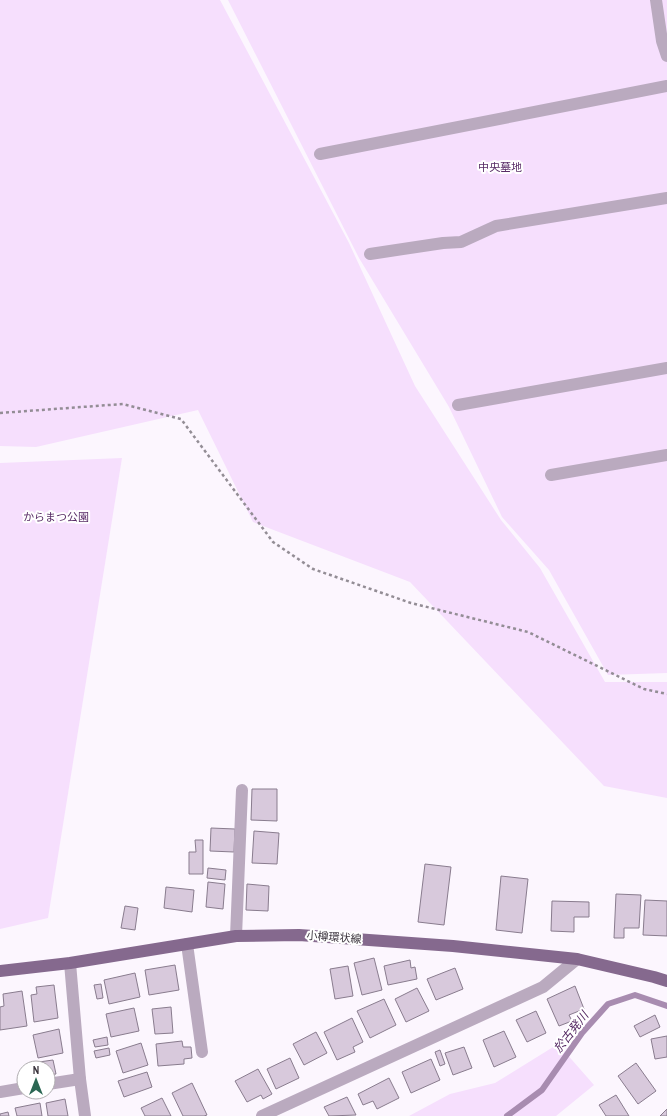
<svg xmlns="http://www.w3.org/2000/svg" width="667" height="1116" font-family="'Archivo Narrow','Noto Sans JP',sans-serif">
<style>
.green{fill:#f6dffd}
.lines{fill:none;stroke-linecap:round;stroke-linejoin:round}
.stream{stroke:#a88cb0;stroke-width:6}
.building{fill:#d8c9dc;stroke:#897c8e}
.path{stroke:#938d95;stroke-width:2.5;stroke-dasharray:3 3;stroke-linecap:butt}
.minor{stroke:#baaabf;stroke-width:12}
.major{stroke:#85698e;stroke-width:12}
.labels{text-anchor:middle;stroke-width:4;stroke-linejoin:round;paint-order:stroke}
.park-label{font-size:11px;fill:#582c66;stroke:#fff}
.street-label{font-size:11px;fill:#3b353d;stroke:#fff}
.water-label{font-size:12px;font-style:italic;fill:#542862;stroke:#fff}
</style>
<rect width="100%" height="100%" fill="#fcf6fe"/>
<g class="green">
<polygon points="0,0 220,0 349,243 415,386 501,520 540,568 605,682 667,682 667,798 604,786 410,582 253,522 198,410 36,447 0,446"/>
<polygon points="228,0 667,0 667,673 608,675 549,570 502,517 449,407 359,258"/>
<polygon points="122,458 48,918 0,929 0,463"/>
<polygon points="558,1044 594,1085 556,1116 409,1116 450,1094 495,1083"/>
</g>
<g class="lines">
<polyline class="stream" points="507,1116 542,1090 582,1033 608,1004 635,995 667,1006"/>
</g>
<g class="building">
<polygon points="252,789 277,789 277,821 251,820"/>
<polygon points="211,828 235,829 234,852 210,851"/>
<polygon points="254,831 279,833 277,864 252,863"/>
<polygon points="195,840 203,840 203,874 189,874 189,852 196,852"/>
<polygon points="425,864 451,867 444,925 418,922"/>
<polygon points="208,868 226,870 225,880 207,878"/>
<polygon points="501,876 528,879 522,933 496,930"/>
<polygon points="208,882 225,884 223,909 206,907"/>
<polygon points="247,884 269,886 268,911 246,910"/>
<polygon points="166,887 194,890 192,912 164,908"/>
<polygon points="616,894 641,895 639,928 624,928 624,938 614,938"/>
<polygon points="645,900 667,901 667,936 643,935"/>
<polygon points="552,901 589,902 589,917 574,917 574,932 551,931"/>
<polygon points="125,906 138,908 135,930 121,928"/>
<polygon points="374,958 382,990 362,995 354,963"/>
<polygon points="410,960 411,968 415,967 417,979 388,985 384,966"/>
<polygon points="175,965 179,990 149,995 145,970"/>
<polygon points="348,966 353,996 335,999 330,969"/>
<polygon points="455,968 463,989 436,1000 427,979"/>
<polygon points="135,973 140,997 109,1004 104,980"/>
<polygon points="101,984 103,998 97,999 94,985"/>
<polygon points="54,985 58,1018 34,1022 31,995 37,994 36,987"/>
<polygon points="575,986 584,1009 569,1015 572,1021 559,1026 547,999"/>
<polygon points="417,988 429,1011 406,1022 395,999"/>
<polygon points="22,991 27,1026 0,1030 0,1007 4,1006 3,994"/>
<polygon points="384,999 396,1025 370,1038 357,1011"/>
<polygon points="171,1007 173,1033 155,1034 152,1009"/>
<polygon points="134,1008 139,1031 111,1037 106,1014"/>
<polygon points="536,1011 546,1033 527,1042 516,1020"/>
<polygon points="655,1015 660,1027 640,1037 634,1026"/>
<polygon points="352,1018 363,1042 353,1047 355,1052 337,1060 324,1032"/>
<polygon points="59,1029 63,1053 38,1058 33,1035"/>
<polygon points="504,1031 516,1057 494,1067 483,1040"/>
<polygon points="316,1032 327,1053 304,1065 293,1044"/>
<polygon points="667,1036 667,1057 655,1059 651,1039"/>
<polygon points="107,1037 108,1045 95,1047 93,1040"/>
<polygon points="182,1041 183,1047 191,1047 192,1058 184,1059 184,1064 158,1066 156,1044"/>
<polygon points="141,1043 148,1065 123,1073 116,1051"/>
<polygon points="464,1047 472,1068 453,1075 445,1053"/>
<polygon points="109,1048 110,1055 96,1058 94,1051"/>
<polygon points="440,1050 445,1064 440,1066 435,1052"/>
<polygon points="290,1058 299,1078 276,1089 267,1069"/>
<polygon points="431,1059 440,1080 411,1093 402,1072"/>
<polygon points="53,1060 56,1074 48,1075 48,1068 40,1068 39,1062"/>
<polygon points="636,1063 656,1091 638,1104 618,1076"/>
<polygon points="258,1069 272,1094 263,1099 261,1095 247,1102 235,1081"/>
<polygon points="147,1072 152,1087 124,1097 118,1081"/>
<polygon points="389,1078 399,1098 377,1109 373,1101 363,1105 358,1094"/>
<polygon points="192,1083 207,1115 204,1116 183,1116 172,1093"/>
<polygon points="616,1095 629,1116 606,1116 599,1105"/>
<polygon points="347,1097 356,1115 329,1116 324,1107"/>
<polygon points="162,1098 171,1116 145,1116 141,1108"/>
<polygon points="65,1099 68,1116 48,1116 46,1103"/>
<polygon points="40,1103 42,1116 17,1116 15,1108"/>
<polygon points="667,1109 667,1116 660,1116"/>
<polygon points="8,1112 9,1116 0,1116 0,1114"/>
</g>
<g class="lines">
<polyline class="path" points="0,413 123,404 181,419 273,542 313,569 411,603 528,632 644,689 667,694"/>
<g class="minor">
<polyline points="656,0 662,41 667,56"/>
<polyline points="320,154 667,86"/>
<polyline points="370,254 443,243 461,242 496,226 667,198"/>
<polyline points="458,405 667,368"/>
<polyline points="551,475 667,455"/>
<polyline points="236,936 242,790"/>
<polyline points="187,944 202,1052"/>
<polyline points="70,963 80,1079 85,1116"/>
<polyline points="48,1084 80,1079"/>
<polyline points="0,1092 24,1088"/>
<polyline points="262,1116 543,987 577,959"/>
</g>
<polyline class="major" points="0,971 70,963 236,936 299,935 453,946 577,959 654,977 667,981"/>
</g>
<g class="labels">
<g class="park-label">
<text x="500" y="171">中央墓地</text>
<text x="56" y="521">からまつ公園</text>
</g>
<g class="street-label">
<text transform="translate(334 937) rotate(4)" y="4">小樽環状線</text>
</g>
<g class="water-label">
<text transform="translate(571 1032) rotate(-52)" y="4">於古発川</text>
</g>
</g>
<g transform="translate(36 1080)"><circle r="19" fill="#ffffff" stroke="#b1aeb1"/>
<path d="M0-3L7 15L0 10L-7 15Z" fill="#2b6753"/>
<text y="-6" font-size="11" font-weight="bold" text-anchor="middle" fill="#3b353d">N</text>
</g>
</svg>
